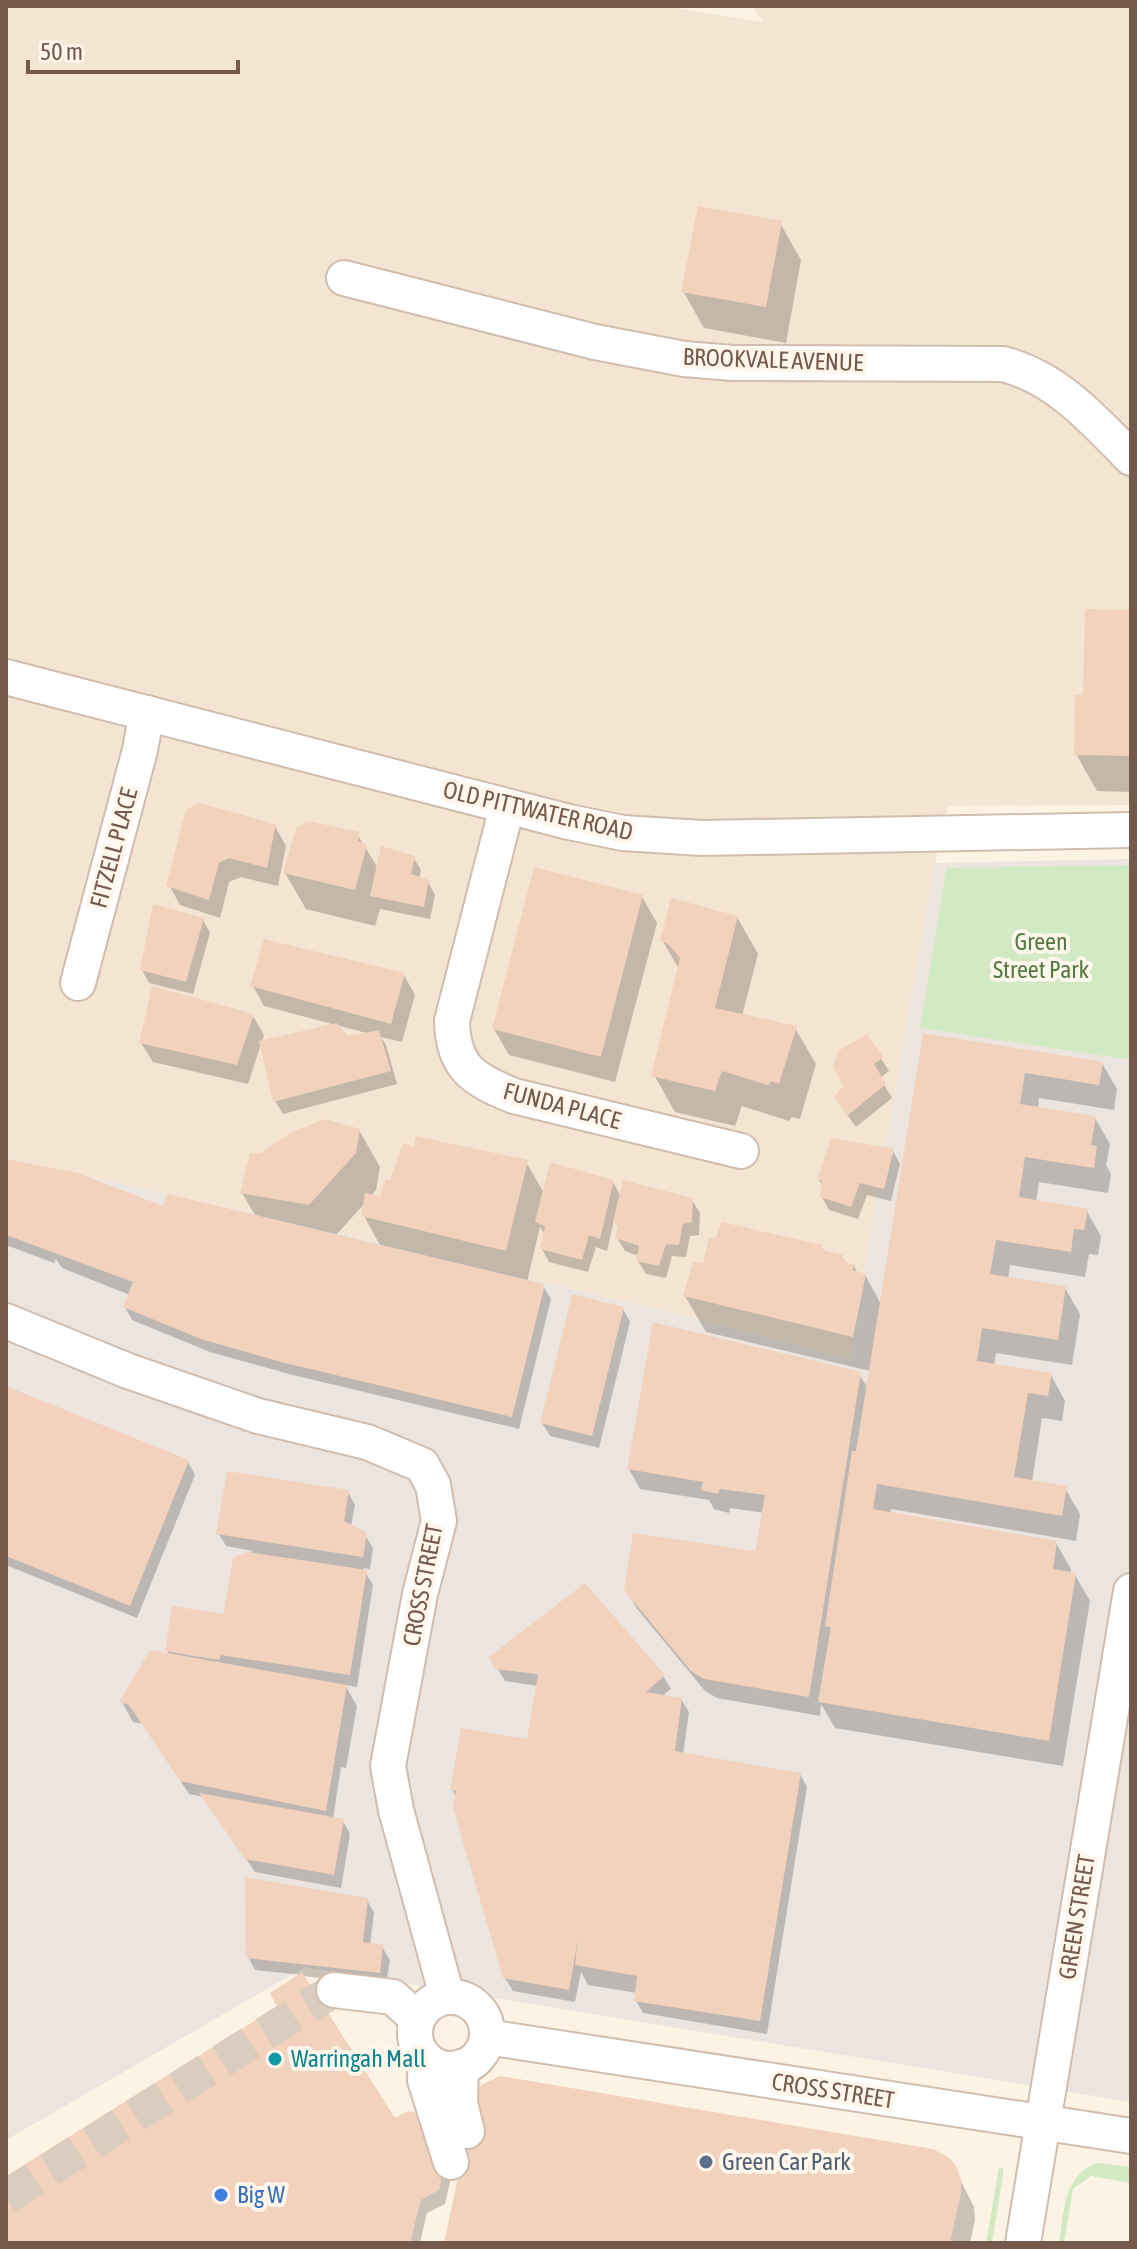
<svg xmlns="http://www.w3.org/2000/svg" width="1137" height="2249" font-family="'Asap Condensed',sans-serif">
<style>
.residential{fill:#f4e5d3}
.industrial{fill:#ece5df}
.green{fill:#d2eac3}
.shadow{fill:#0003;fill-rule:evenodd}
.building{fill:#f2d2bc}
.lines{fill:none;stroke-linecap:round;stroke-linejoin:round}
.minor-tunnel{stroke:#daccbe;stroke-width:34;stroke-dasharray:34 17;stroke-linecap:butt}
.minor-casing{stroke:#d0bdae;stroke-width:38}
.minor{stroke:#fff;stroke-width:34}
.culture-dot{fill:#0f9aa8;stroke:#fff7eb;stroke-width:3}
.service-dot{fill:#5c6f8a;stroke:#fff7eb;stroke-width:3}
.shop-dot{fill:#3f7fe0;stroke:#fff7eb;stroke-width:3}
.labels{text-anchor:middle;stroke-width:8;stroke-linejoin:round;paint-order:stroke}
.street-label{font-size:24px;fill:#75594a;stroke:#fff7eb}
.park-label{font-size:24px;fill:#537a42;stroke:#fff7eb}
.culture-label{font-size:24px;fill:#0d838f;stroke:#fff7eb;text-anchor:start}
.service-label{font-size:24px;fill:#4e5e75;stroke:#fff7eb;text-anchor:start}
.shop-label{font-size:24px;fill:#366cbe;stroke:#fff7eb;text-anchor:start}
</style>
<rect width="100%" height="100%" fill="#fcf3e5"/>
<polygon class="residential" points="6,6 663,6 763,22 752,6 1131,6 1131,805 948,806 935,863 849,1359 657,1309 300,1224 6,1158"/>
<polygon class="industrial" points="1131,859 1131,2102 305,1967 6,2140 6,1158 300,1224 657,1309 849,1359 935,863"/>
<g class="green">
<polygon points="1131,865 1131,1060 920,1028 946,868"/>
<path d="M1097,2163L1131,2167V2183L1091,2176L1073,2189L1064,2243H1059C1064,2212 1063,2175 1097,2163Z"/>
<polygon points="999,2167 1003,2168 1003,2176 992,2243 986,2243"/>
</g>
<g class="shadow">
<polygon points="780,223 801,260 786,343 704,328 683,291"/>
<polygon points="1131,612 1131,792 1097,791 1076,754 1085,697"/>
<polygon points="275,826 286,846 278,886 241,877 229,882 220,918 180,905 169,885"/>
<polygon points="357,834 378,868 413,857 421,870 419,879 428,882 435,895 430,919 380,909 375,926 306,909 285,873"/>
<polygon points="642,897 657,923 615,1082 509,1055 494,1029"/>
<polygon points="737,917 758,954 742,1016 795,1028 816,1064 800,1119 792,1117 789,1121 742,1106 735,1126 675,1112 654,1075 679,969 662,940"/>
<polygon points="203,920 210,933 193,994 149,983 142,970"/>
<polygon points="404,975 415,995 402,1042 381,1037 386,1045 397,1084 283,1114 275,1101 347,1038 370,1034 264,1006 253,986"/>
<polygon points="253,1016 264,1035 248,1084 153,1062 141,1043"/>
<polygon points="925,1035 1102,1063 1117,1089 1114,1110 1039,1098 1038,1109 1095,1118 1110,1144 1106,1165 1111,1174 1108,1193 1039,1182 1036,1202 1086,1210 1101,1236 1098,1255 1089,1254 1085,1277 1010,1265 1008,1279 1065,1288 1080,1314 1072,1365 996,1353 994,1366 1051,1375 1065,1401 1062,1421 1042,1418 1032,1482 1065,1488 1080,1514 1076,1541 891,1509 890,1514 1056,1543 1071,1569 1070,1574 1075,1575 1090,1601 1063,1766 835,1728 821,1704 820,1716 717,1698 705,1691 638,1610 626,1590 757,1553 764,1513 730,1508 729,1513 714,1509 709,1500 640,1489 629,1469 859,1374 868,1388 870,1371 706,1332 685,1296 704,1266 821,1246 824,1252 842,1257 846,1264 854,1266 858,1274 865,1275 881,1304"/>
<polygon points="867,1037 889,1071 880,1078 892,1098 856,1127 844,1110 846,1086"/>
<path d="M359,1130L380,1167L376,1190L371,1196L381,1199L416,1150L526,1162L544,1193L613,1182L621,1197L692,1200L700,1213L699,1235L690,1236L686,1257L672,1256L666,1278L646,1274L638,1261L639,1256L625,1251L617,1238L619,1229L614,1220L607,1251L596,1247L588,1272L549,1262L542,1249L545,1235L540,1227L527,1282L543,1286L551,1299L519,1429L293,1375L210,1352L132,1320L125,1307L130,1295L62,1268L56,1259L54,1263L6,1245V1161L161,1208L256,1217L242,1193ZM366,1202L364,1216L381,1247L335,1236Z"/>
<polygon points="893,1151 900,1164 891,1201 867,1195 858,1219 829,1210 822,1197 823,1186 819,1180"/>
<polygon points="623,1309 630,1322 599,1448 550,1436 542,1423"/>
<polygon points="6,1388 188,1462 195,1475 137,1618 6,1565"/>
<polygon points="348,1492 355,1505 351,1527 365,1535 373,1548 370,1569 363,1568 373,1585 357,1687 345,1685 357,1706 346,1768 341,1767 333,1819 343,1821 350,1834 341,1888 255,1872 204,1797 189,1794 143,1724 133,1722 122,1702 170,1656 167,1650 225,1616 235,1560 253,1551 226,1546 218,1533"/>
<polygon points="497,1668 663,1676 671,1689 662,1696 681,1699 689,1712 683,1755 800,1774 807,1787 767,2034 643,2013 636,2001 637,1993 588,1985 581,1972 575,2002 513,1991 505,1978 457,1798 452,1790 531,1742 538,1686 505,1681"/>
<polygon points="367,1900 374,1913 370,1945 382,1947 390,1960 386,1985 302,1976 394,2121 451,2178 445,2204 427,2213 420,2243 6,2243 6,2178 280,2008 301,1975 255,1970 248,1957"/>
<polygon points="954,2167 974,2207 975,2220 970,2243 446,2243"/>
</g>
<g class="building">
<polygon points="698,206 782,221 766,307 681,292"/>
<polygon points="1085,609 1131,610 1131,756 1074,755 1075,695 1083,695"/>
<polygon points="199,803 276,824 267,868 229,858 219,863 209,900 166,886 186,810"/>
<polygon points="308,821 359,832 358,841 367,845 355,890 283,873 296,828"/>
<polygon points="381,846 415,856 411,874 429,880 424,907 370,896"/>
<polygon points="534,867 643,895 601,1057 492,1029"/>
<polygon points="671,898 738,916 715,1008 797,1026 779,1084 771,1081 768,1085 722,1071 715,1091 651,1076 680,958 669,945 660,940"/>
<polygon points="153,904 204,918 186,982 140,970"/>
<polygon points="264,939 405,973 391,1024 250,986"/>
<polygon points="152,986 254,1014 237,1065 139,1043"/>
<polygon points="337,1023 348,1036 379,1030 391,1071 273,1102 259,1041"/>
<polygon points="923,1033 1103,1062 1099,1085 1025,1073 1020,1104 1096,1116 1091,1145 1097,1146 1094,1168 1025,1157 1019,1197 1088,1209 1084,1230 1074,1229 1071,1252 996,1240 990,1274 1066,1286 1058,1340 982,1328 977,1361 1052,1373 1048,1396 1028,1393 1014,1477 1067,1486 1062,1516 877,1484 873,1509 1057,1541 1053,1569 1076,1573 1049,1741 818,1702 831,1627 825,1626 852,1451 856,1451"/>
<polygon points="867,1034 884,1057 874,1064 886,1084 847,1116 834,1097 843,1086 833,1067 838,1051"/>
<polygon points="325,1119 360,1129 356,1153 309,1205 240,1193 250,1153 260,1153 292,1132"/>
<polygon points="416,1136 528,1160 506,1251 361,1216 365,1193 380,1196 385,1180 390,1180 403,1143 414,1147"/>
<polygon points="831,1138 894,1149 884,1189 860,1183 851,1207 820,1197 822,1181 817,1180"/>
<polygon points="6,1159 78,1173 163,1206 168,1194 545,1284 512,1417 285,1363 201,1339 123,1307 133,1282 6,1235"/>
<polygon points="550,1162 614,1180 600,1239 589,1235 582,1260 540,1249 545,1226 535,1222"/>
<polygon points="623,1180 693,1198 692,1222 683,1224 679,1245 666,1244 659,1266 636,1261 639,1246 615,1238 618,1227 613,1222"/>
<polygon points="722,1222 822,1245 822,1250 843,1255 843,1261 855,1265 852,1270 866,1274 853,1337 683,1296 693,1262 703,1263 709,1238 715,1239"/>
<polygon points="572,1294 624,1307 592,1436 540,1423"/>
<polygon points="653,1322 861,1372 809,1697 704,1679 691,1671 624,1590 633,1533 755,1551 765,1495 720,1489 718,1494 701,1490 703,1482 627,1469"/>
<polygon points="6,1386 189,1460 130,1606 6,1556"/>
<polygon points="227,1471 349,1490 344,1521 367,1533 363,1557 216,1534"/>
<polygon points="247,1552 367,1570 350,1675 221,1655 219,1660 165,1651 172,1606 223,1614 233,1558"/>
<polygon points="585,1583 665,1675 646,1692 682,1698 675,1751 801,1773 760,2021 634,2001 637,1976 575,1965 578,1939 569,1990 503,1978 453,1808 456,1791 450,1790 461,1728 527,1739 538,1674 495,1669 489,1657"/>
<polygon points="150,1650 347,1685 326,1811 180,1781 129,1705 119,1702"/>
<polygon points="199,1793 344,1819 334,1875 245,1859"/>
<polygon points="245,1877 368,1898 363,1942 383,1945 380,1973 246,1958"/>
<polygon points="302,1972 395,2118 408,2111 414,2112 445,2163 439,2190 421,2200 410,2243 6,2243 6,2176 277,2007 270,1993"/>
<polygon points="500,2076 933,2149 948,2157 956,2166 961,2179 961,2193 950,2243 444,2243 474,2101 481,2085"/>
</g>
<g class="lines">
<polyline class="minor-tunnel" points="6,2197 334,1990"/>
<defs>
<g id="minor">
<path d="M344,278L595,342L684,359L733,363L1003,364C1056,377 1094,420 1131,458"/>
<polyline points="6,677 569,822 623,833 702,838 1131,830"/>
<path d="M507,807L452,1021C453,1068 473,1079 514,1096L741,1151"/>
<polyline points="78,983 140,750 147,713"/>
<polyline points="6,1321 128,1371 258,1416 367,1442 422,1465 433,1485 439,1521 420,1594 388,1766 396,1810 447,1996"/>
<polyline points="334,1990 393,1997 417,2019"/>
<circle cx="451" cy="2033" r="36"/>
<polyline points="487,2037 1131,2136"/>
<polyline points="426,2059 425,2080 451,2162"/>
<polyline points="461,2067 460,2103 467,2131"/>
<polyline points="1023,2243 1131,1591"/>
</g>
</defs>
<use href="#minor" class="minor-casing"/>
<use href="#minor" class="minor"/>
</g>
<circle class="culture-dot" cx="275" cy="2059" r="8"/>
<circle class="service-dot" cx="706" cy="2162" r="8"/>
<circle class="shop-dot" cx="221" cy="2195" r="8"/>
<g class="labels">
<g class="street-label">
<text transform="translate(773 360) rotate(2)" y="8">BROOKVALE AVENUE</text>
<text transform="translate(538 811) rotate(13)" y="8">OLD PITTWATER ROAD</text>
<text transform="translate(114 848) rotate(-75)" y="8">FITZELL PLACE</text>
<text transform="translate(562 1106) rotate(15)" y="8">FUNDA PLACE</text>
<text transform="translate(423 1585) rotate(-79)" y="8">CROSS STREET</text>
<text transform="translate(1077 1917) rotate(-81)" y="8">GREEN STREET</text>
<text transform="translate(833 2091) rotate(9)" y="8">CROSS STREET</text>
</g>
<g class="park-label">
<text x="1041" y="950">Green<tspan x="1041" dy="28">Street Park</tspan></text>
</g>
<g class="culture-label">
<text x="291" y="2067">Warringah Mall</text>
</g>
<g class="service-label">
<text x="722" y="2170">Green Car Park</text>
</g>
<g class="shop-label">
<text x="237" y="2203">Big W</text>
</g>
</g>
<rect width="1137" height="2249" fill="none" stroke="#75594a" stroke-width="16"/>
<path d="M28 60v12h210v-12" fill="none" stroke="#75594a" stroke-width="4"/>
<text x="40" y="60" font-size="24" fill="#75594a" stroke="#fff7eb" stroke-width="6" paint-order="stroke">50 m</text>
</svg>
